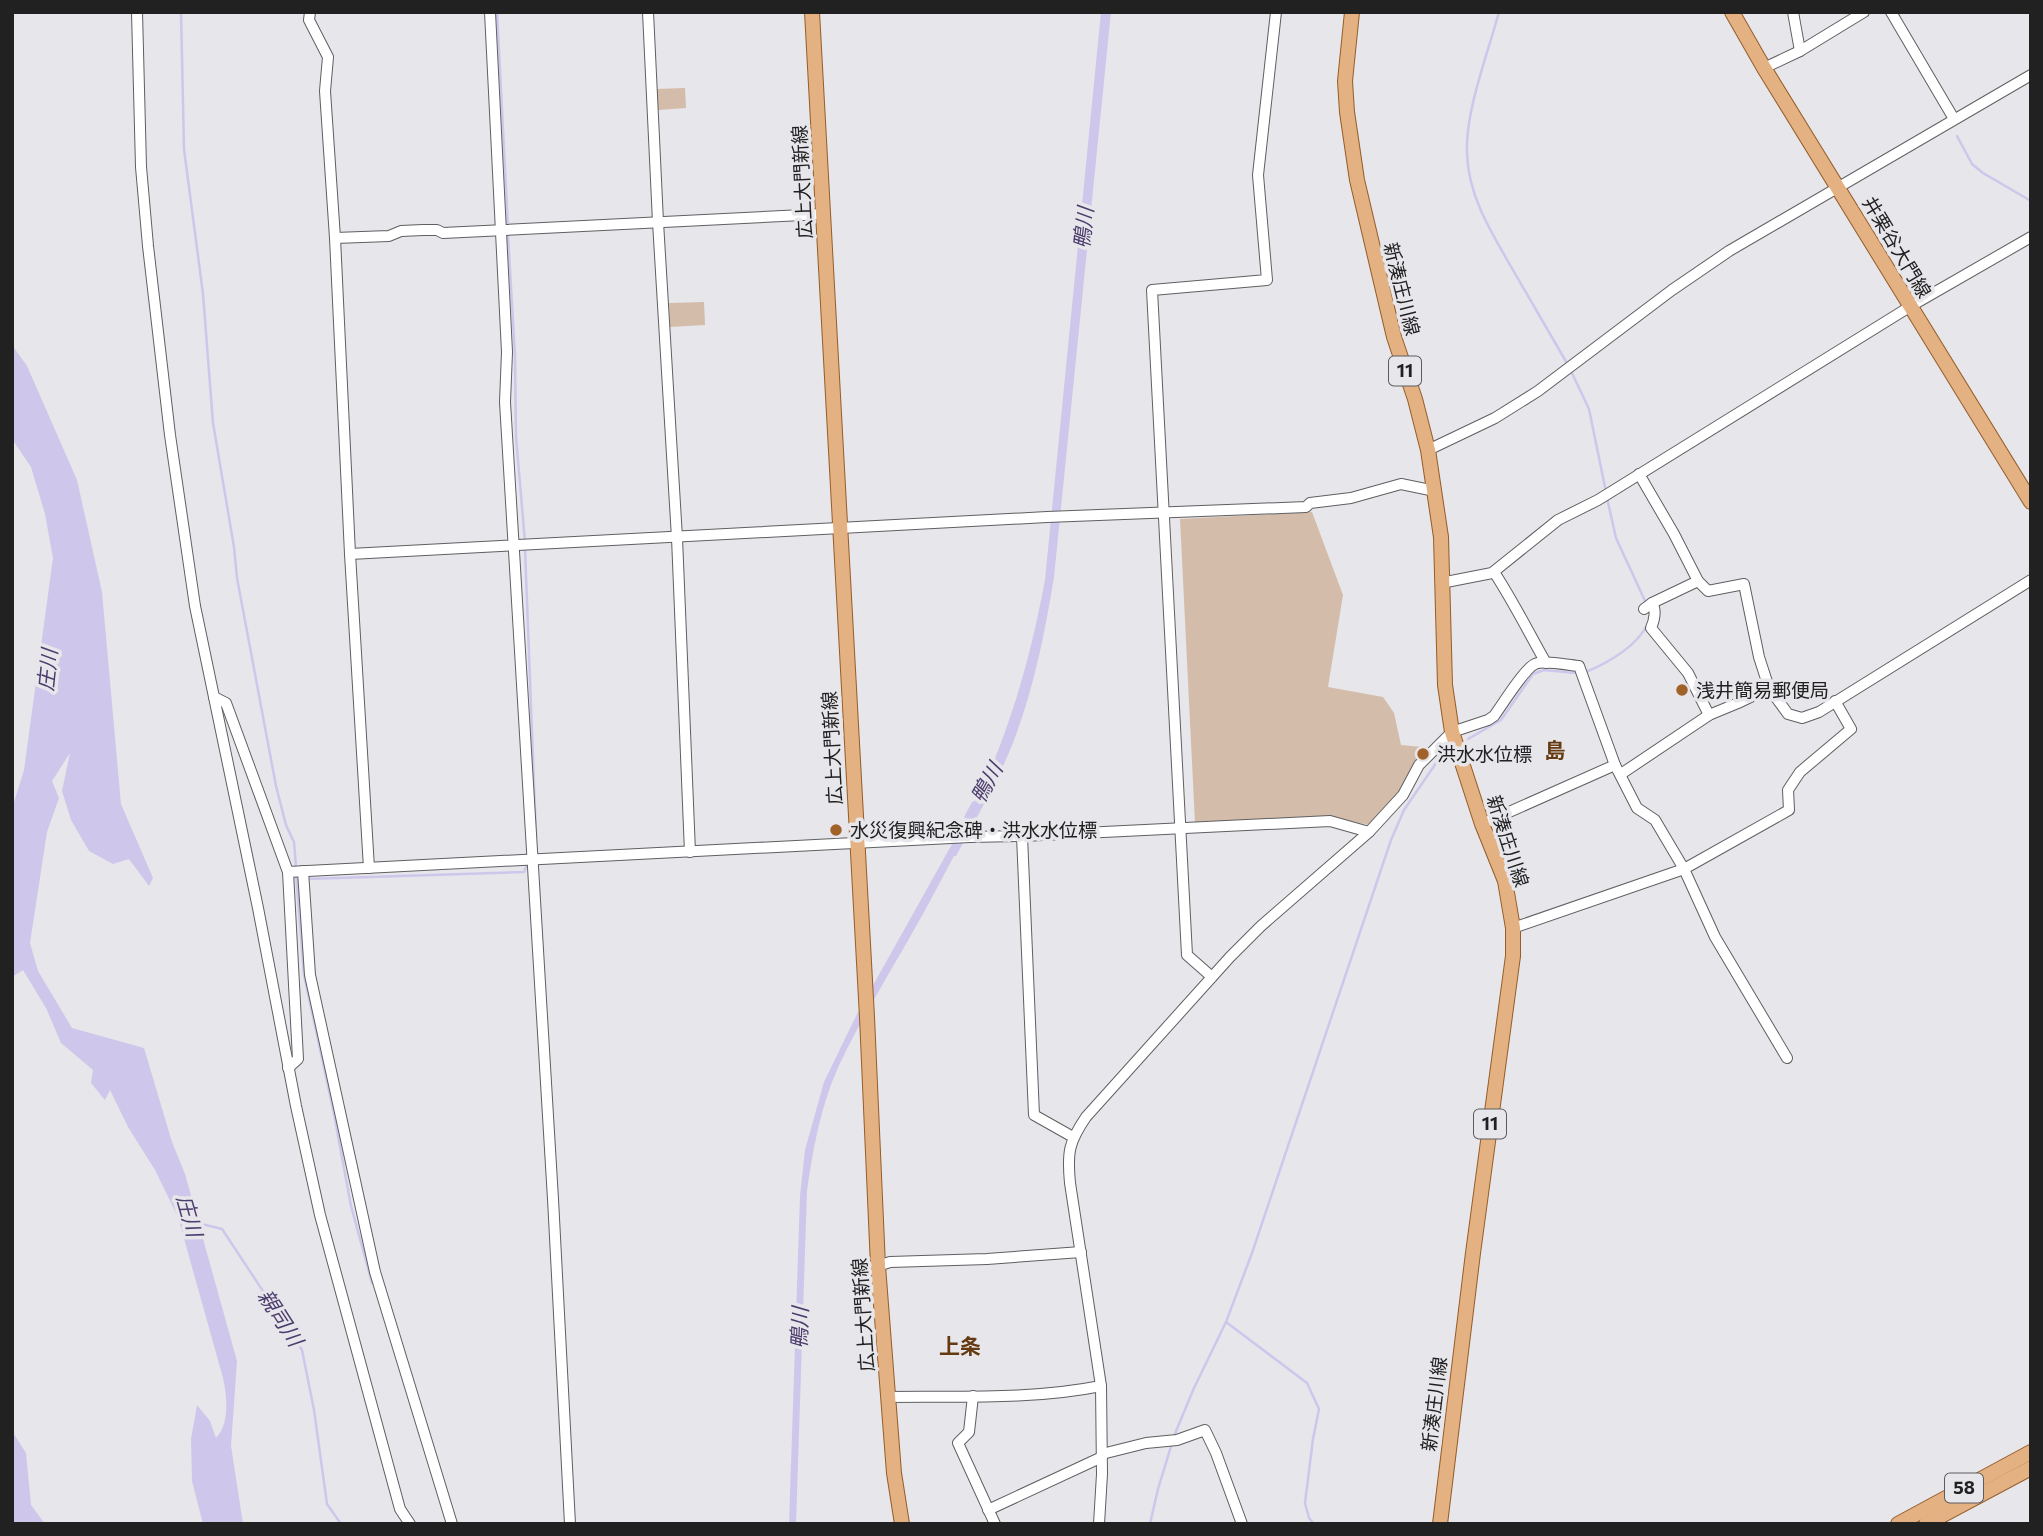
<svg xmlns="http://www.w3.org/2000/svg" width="2043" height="1536" font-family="Commissioner,'Noto Sans JP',sans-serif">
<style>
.green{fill:#d4bcaa}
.water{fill:#cfc6eb}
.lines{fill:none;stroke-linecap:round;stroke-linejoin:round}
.stream{stroke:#cfc6eb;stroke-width:2.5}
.minor-casing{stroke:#5f5f62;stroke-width:12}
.major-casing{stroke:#945d2a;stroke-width:16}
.minor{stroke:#fff;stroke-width:10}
.major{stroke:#e4b182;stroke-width:14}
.poi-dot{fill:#a16229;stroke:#e7e6ea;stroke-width:2.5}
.labels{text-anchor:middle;stroke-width:7;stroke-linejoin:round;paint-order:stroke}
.shield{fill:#e7e6ea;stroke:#5c5c5e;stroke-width:2}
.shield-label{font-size:18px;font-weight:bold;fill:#212122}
.street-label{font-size:19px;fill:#212122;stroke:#e7e6ea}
.poi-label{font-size:19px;fill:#212122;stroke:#e7e6ea;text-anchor:start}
.water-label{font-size:21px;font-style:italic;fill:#4c3d6e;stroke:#e7e6ea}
.neighbourhood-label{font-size:21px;font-weight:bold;fill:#653a13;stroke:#e7e6ea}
</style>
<rect width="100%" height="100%" fill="#e7e6ea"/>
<g class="green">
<polygon points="685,88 686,108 658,110 656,89"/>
<polygon points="704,302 705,325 670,327 669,303"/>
<polygon points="1312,512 1343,595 1328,687 1383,697 1394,713 1401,745 1434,748 1380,827 1329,817 1195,823 1180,519"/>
</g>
<g class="water">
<path d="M1101,12H1111L1054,577C1044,638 1032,698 1008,755C993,789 974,823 956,856H954C934,894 914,931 892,968C871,1005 848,1042 832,1082C819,1117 812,1154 807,1191L796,1524H789L800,1196L805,1150L824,1082L857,1014L966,819L964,817L972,802L977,800C1011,726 1030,660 1045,580Z"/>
<path d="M12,345L27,366L77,480L102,592L121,804L153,878L149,886L129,859L113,864L89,851L71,820L62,791L70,753L52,781L59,798L47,832L30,943L38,971L72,1028L144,1048L172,1142L185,1174L237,1361L231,1446L243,1524H203L192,1481L191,1439L197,1405L210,1421L216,1438C230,1424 227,1396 223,1378L178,1217L155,1170L128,1127L110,1090L105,1100L91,1083L93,1070L61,1043L46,1008L23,970L12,977V809L24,770L53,558L45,514L31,467L12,439Z"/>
<polygon points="12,1431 26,1453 31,1505 45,1524 12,1524"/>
</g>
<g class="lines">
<g class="stream">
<polyline points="181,12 184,149 203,294 213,423 234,547 237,578 276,786 286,825 294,842 296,867"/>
<polyline points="497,12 508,228"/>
<path d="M1499,12C1488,53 1465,112 1467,153C1468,199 1495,238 1517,277C1534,306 1551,336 1568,365"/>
<polyline points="1957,136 1972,164 1983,173 2031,201"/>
<polyline points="508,235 515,356 516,437 525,542"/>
<polyline points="1571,371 1589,409 1606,492"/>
<polyline points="1607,498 1616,538 1646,603"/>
<polyline points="525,549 536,836"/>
<path d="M1586,672C1607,663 1634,648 1646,627"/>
<polyline points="1468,739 1501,720 1533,674 1544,670 1576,673"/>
<polyline points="296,873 304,975 334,1114 351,1206 372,1283 375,1283"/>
<polyline points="307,879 524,872 528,862"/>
<polyline points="198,1223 222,1229 302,1350 314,1410 327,1504 341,1524"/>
<polyline points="1226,1322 1307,1383 1319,1409 1313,1439 1305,1503 1309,1518 1314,1524"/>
<polyline points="1174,1436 1194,1388 1226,1322 1252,1253 1391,840 1404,810 1445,750"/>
<polyline points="1150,1524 1158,1489 1172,1443"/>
</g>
<defs>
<g id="minor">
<polyline points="137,12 141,167 148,246 170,435 195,606 258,908 296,1106 320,1215 400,1509 410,1524"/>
<polyline points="310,12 309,20 328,57 325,91 335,238 350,554 369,868"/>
<polyline points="490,12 507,352 505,402 553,1199 570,1524"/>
<polyline points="648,12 658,222 677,538 690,852"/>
<polyline points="1793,12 1800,51"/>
<polyline points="1891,12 1954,119"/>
<polyline points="1764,68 1800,51 1864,12"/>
<polyline points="335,238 389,236 401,231 423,230 437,230 443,233 823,214"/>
<polyline points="1428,450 1495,418 1538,391 1672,290 1729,251 2031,75"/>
<polyline points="1639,474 1674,534 1698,581 1708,591 1744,584 1759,657 1769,688 1788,714 1802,718 1819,712 2031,580"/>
<polyline points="350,554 1047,517 1306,507 1310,503 1351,498 1401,484 1435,491"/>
<path d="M1494,572C1513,601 1529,633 1546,663"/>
<polyline points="1441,583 1492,573 1558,520 1598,500 1911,306 2031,237"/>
<polyline points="1652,603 1698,581"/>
<path d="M1644,609L1652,603C1657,611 1654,621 1651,628L1688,673L1709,715"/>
<polyline points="214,697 226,703 288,872 970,837 1022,836 1330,821 1369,832"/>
<polyline points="1621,774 1709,715 1738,703 1769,688"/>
<polyline points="1482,824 1615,765"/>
<polyline points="1022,836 1034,1115 1073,1137"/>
<polyline points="303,871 310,975 375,1272 452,1524"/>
<polyline points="288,872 298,1059 288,1068"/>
<polyline points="1513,928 1684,869 1789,810 1788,790 1800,772 1851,729 1835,701"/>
<polyline points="1212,977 1187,955 1152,290 1267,280 1258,175 1276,12"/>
<polyline points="878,1266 890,1262 987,1259 1081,1252"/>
<polyline points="973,1396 969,1432 958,1443 995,1524"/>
<path d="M887,1397C958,1396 1031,1400 1101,1386"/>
<polyline points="1102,1454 1146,1443 1177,1440 1205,1430 1216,1453 1242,1524"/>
<polyline points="988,1510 1102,1457"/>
<path d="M1099,1524L1102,1474L1101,1386L1070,1183C1067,1152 1069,1142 1086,1117L1230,957L1261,926L1369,832L1403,795L1419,765L1452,732L1488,720L1494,716C1502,705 1525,668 1535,664C1542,660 1569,665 1579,666L1615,765L1637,808L1655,820L1684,869L1715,937L1787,1058"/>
</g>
<g id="major">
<polyline points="812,12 867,1017 878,1266 894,1473 902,1524"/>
<polyline points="1352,12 1345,81 1347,112 1357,180 1394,337 1415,399 1428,450 1441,537 1445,685 1452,732 1482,824 1505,881 1513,928 1513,956 1473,1253 1440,1524"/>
<polyline points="1732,12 1764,68 2031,502"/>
<polyline points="1898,1524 2031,1452"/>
<polyline points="1926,1524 2031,1468"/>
</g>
</defs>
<use href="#minor" class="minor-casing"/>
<use href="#major" class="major-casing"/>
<use href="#minor" class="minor"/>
<use href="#major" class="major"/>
</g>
<g class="poi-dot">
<circle cx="1682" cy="690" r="7"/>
<circle cx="1423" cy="754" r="7"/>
<circle cx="836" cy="830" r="7"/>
</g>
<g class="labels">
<g class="shield">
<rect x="1389" y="356.5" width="32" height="29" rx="5"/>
<rect x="1474" y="1109.5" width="32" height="29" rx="5"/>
<rect x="1945" y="1473.5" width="38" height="29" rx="5"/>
</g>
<g class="shield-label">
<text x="1405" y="377">11</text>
<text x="1490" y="1130">11</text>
<text x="1964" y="1494">58</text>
</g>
<g class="street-label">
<text transform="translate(802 182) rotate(-93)" y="7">広上大門新線</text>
<text transform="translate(1897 247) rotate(59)" y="7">井栗谷大門線</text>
<text transform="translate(1402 289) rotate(76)" y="7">新湊庄川線</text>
<text transform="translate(832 748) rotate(-93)" y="7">広上大門新線</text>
<text transform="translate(1508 841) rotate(72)" y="7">新湊庄川線</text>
<text transform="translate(863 1315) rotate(-94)" y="7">広上大門新線</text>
<text transform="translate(1434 1404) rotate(-83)" y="7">新湊庄川線</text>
</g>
<g class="poi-label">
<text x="1696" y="697">浅井簡易郵便局</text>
<text x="1437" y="761">洪水水位標</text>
<text x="850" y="837">水災復興紀念碑・洪水水位標</text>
</g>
<g class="water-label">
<text transform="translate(1084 228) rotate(-84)" y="7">鴨川</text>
<text transform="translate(48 670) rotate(-84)" y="7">庄川</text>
<text transform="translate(987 783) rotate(-61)" y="7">鴨川</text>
<text transform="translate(189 1216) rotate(74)" y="7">庄川</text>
<text transform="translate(280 1318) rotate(57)" y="7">親司川</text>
<text transform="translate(800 1328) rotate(-88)" y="7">鴨川</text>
</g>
<g class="neighbourhood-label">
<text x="1555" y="758">島</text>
<text x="960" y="1354">上条</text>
</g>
</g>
<rect width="2043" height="1536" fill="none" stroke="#212122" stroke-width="28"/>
</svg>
